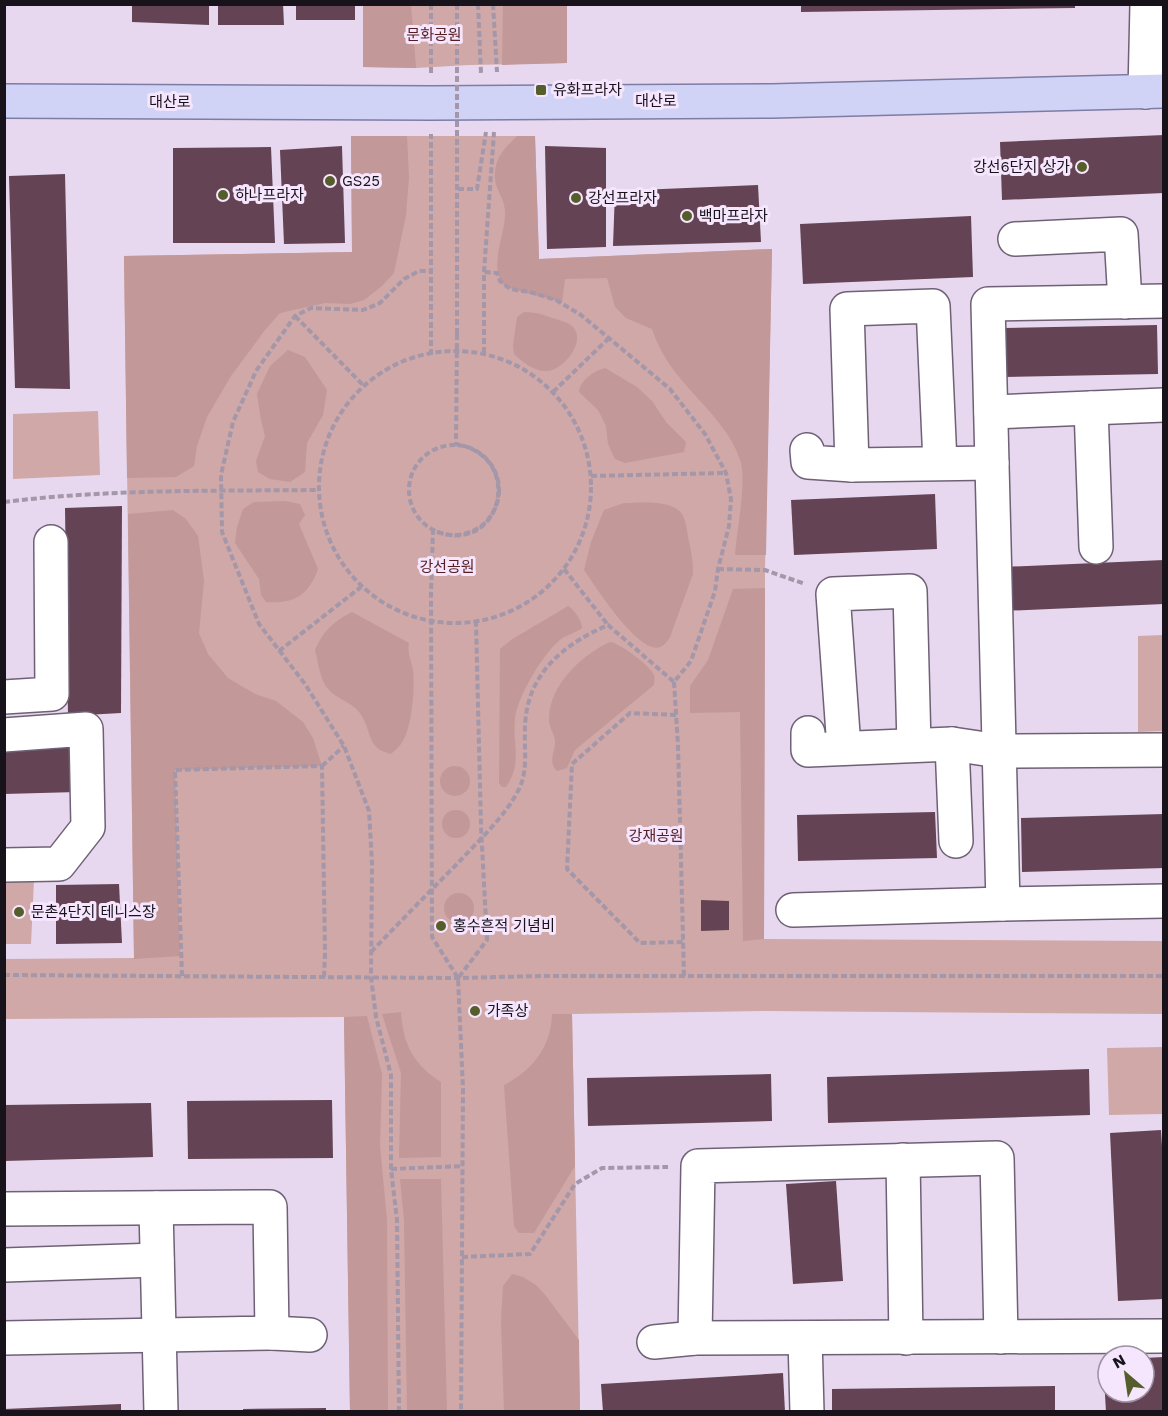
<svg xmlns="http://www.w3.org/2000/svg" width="1168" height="1416" font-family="'Work Sans','Noto Sans KR',sans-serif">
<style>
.green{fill:#d0a8a7}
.forest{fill:#c29898}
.building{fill:#644354}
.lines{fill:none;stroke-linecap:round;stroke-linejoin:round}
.minor-casing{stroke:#6e6175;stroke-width:36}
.major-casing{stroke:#7c7ca5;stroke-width:36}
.path{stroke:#a397a9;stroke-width:4;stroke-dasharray:6 3;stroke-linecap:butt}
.minor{stroke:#fff;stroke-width:33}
.major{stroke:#d1d3f6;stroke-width:33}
.path-bridge{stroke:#a397a9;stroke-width:4;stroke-dasharray:6 3;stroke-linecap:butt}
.poi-dot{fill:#555d2b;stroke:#f5e5fd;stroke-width:2}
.labels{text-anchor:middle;stroke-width:6;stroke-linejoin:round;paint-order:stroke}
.park-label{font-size:15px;fill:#541e21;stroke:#f5e5fd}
.poi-label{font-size:15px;fill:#18121a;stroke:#f5e5fd;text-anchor:start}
.street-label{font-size:15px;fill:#18121a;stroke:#f5e5fd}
</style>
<rect width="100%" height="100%" fill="#e7d8ef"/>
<g class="green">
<polygon points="363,5 567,5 567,63 469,65 416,68 363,67"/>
<polygon points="351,136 535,136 539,259 772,249 765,570 764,939 1163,941 1164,1014 764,1011 572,1014 580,1411 350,1412 344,1017 5,1019 4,959 134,958 124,256 352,252"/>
<polygon points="98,411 100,475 13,479 13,414"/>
<polygon points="1163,635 1163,731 1138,732 1138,636"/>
<polygon points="5,880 34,880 31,944 5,944"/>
<polygon points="1163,1047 1163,1114 1109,1115 1107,1048"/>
</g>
<g class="forest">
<polygon points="363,5 411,5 416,68 363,67"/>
<polygon points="503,5 567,5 567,63 502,65"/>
<polygon points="351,136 407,136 409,177 406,215 394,273 382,286 364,300 350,304 325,303 280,313 265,330 231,376 207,417 197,446 194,466 176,477 127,478 124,256 352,252"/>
<path d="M517,136H535L539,259L772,249L766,555H735C737,529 746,486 741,463C733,433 704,406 685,384C670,367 659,350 652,329L626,318L615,307L607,278L565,279L562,303C549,297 508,291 502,283C489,264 507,230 505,210C503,193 491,187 496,166C498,154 509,144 517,136Z"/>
<path d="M524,312C533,312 543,314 552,318C559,320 568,322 573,327C587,342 562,371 547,371C536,372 522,362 514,354L513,346L517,317Z"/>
<polygon points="288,350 305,357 327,390 323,415 307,443 305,472 290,482 270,479 258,472 256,461 265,436 261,420 257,394 270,366"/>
<path d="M605,368L637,387L652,401L666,422L686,442L684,452L625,463L615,459L608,444L606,426L598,410L579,392C580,380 594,371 605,368Z"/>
<path d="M285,501L300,504L305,515L299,524L318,569C308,596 294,604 266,602L261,595L259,579L235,543L237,527L243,509L254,502Z"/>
<path d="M624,503C640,503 671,499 682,514C686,521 687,530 688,537C691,549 693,561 693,574L670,637C666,644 660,650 652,647C630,640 597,589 584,570L591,542L604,510Z"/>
<polygon points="173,510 186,519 198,536 204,581 199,633 208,654 228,678 255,694 276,701 303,722 313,738 322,766 175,770 180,956 134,959 128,514"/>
<polygon points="765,588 764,939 743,941 740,712 690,713 690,686 708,660 733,589"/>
<path d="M568,606C574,609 582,621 582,628C576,633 568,634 561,639C544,652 517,697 515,719C512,746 523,762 506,787H502L499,783L500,649L511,640Z"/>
<path d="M352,612L409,643C407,654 411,659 413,670C415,688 412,730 401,744C398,748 394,751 391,754C365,748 373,730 359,712C351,702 337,699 329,690C320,681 318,661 315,650C324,630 333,622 352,612Z"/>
<path d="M610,642C620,643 650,666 654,675C655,678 654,682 654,685L575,750L567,768L557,771C547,762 556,751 555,740C554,733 548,726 549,718C550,684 582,655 610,642Z"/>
<circle cx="455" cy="781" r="15"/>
<circle cx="456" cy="824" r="14"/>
<circle cx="459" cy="908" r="15"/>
<path d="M401,1012C403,1045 414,1065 441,1082V1157L399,1158L401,1073L382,1014Z"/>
<path d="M552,1014H572L575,1166L534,1233H519L514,1226L504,1085C533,1070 551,1047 552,1014Z"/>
<polygon points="367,1016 382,1074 380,1146 387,1220 388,1411 350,1411 344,1017"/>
<polygon points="400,1179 441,1179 447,1411 407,1411 404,1220"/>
<polygon points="512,1274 523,1277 536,1285 546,1296 579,1340 580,1411 504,1411 501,1321 503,1286"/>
</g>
<g class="building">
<polygon points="132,4 209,4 209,25 132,22"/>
<polygon points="218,4 283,4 284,25 218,25"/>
<rect x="296" y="4" width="59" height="16"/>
<polygon points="801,4 1075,4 1075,8 801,12"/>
<polygon points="1164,135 1164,193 1002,200 1000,142"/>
<polygon points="342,146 345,243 284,244 280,150"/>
<polygon points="545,146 606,148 606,247 547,249"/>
<polygon points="271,147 275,243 173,243 173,148"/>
<polygon points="65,174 70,389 15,388 9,176"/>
<polygon points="758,185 761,242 613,246 615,191"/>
<polygon points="971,216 973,277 803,284 800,224"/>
<polygon points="1157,325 1158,374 1004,377 1004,328"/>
<polygon points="935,494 937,549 794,555 791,500"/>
<polygon points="122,506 121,713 68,716 65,508"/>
<polygon points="1164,560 1164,604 1003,611 1002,567"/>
<polygon points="72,741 77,792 4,794 4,742"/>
<polygon points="935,812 937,858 798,861 797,815"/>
<polygon points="1164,814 1164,868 1022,872 1021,818"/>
<polygon points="119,884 122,943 56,944 56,885"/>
<polygon points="701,900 729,901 729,930 701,931"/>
<polygon points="1089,1069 1090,1115 828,1123 827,1077"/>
<polygon points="771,1074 772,1121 588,1126 587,1078"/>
<polygon points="332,1100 333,1158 188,1159 187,1101"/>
<polygon points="151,1103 153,1157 4,1161 4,1105"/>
<polygon points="1161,1130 1164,1177 1164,1299 1118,1301 1110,1133"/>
<polygon points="836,1181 843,1281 793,1284 786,1184"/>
<polygon points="1164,1357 1164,1412 1106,1412 1103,1360 1108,1360 1108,1392 1144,1392 1144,1358"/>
<polygon points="783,1373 785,1412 603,1412 601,1384"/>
<polygon points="1055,1386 1055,1412 832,1412 832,1389"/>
<polygon points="121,1404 121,1412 4,1412 4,1409"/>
<polygon points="326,1408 326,1412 243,1412 243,1409"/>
</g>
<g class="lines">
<defs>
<g id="minor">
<polyline points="1145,92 1147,4"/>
<polyline points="1015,239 1121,234 1125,302"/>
<polyline points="1164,301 988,304 1003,904 1164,901"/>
<polyline points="1091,408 1096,547"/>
<polyline points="991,412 1164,405"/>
<polyline points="807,450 808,462 852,465 992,463"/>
<polyline points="852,465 847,309 933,306 940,463"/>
<polyline points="4,697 52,694 51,542"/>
<polyline points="808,733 808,750 952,744 999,751 1164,750"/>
<polyline points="4,735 86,729 88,827 59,864 4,865"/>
<polyline points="952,744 956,841"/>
<polyline points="844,748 833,594 910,591 914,745"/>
<polyline points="793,910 1003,904"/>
<polyline points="903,1160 906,1338"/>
<polyline points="156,1208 161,1412"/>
<polyline points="4,1209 270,1207 272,1333 4,1338"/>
<polyline points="4,1265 157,1260"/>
<polyline points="272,1333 310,1335"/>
<polyline points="695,1338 698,1166 997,1158 1001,1337"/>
<polyline points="805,1338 807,1412"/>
<polyline points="654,1342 695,1338 1164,1336"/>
</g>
<polyline id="major" points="4,101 432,103 772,101 1164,91"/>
</defs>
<use href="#minor" class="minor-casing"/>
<use href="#major" class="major-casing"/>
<g class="path">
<polyline points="478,4 481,73"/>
<polyline points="493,4 497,72"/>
<polyline points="431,73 431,4"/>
<polyline points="458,189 477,189 486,132"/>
<polyline points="295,316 364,386"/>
<path d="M457,334L456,444C528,457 500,560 433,530L431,592L432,937L458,978L463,1089L461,1412"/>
<circle cx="455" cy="487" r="136"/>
<polyline points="484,353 484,272 494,132"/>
<polyline points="431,355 431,134"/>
<polyline points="553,392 609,338"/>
<circle cx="454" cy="490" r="45"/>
<polyline points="591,476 726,473"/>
<path d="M4,502C109,489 214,491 319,490"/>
<polyline points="564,569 608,625"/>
<polyline points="718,569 765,570 805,584"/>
<polyline points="279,651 361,587"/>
<polyline points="674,682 678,745 684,977"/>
<polyline points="676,715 630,713 572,764 567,869 640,943 684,942"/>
<polyline points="322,766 344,746"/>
<path d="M371,952C400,922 428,893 457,864C478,841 507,815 520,787C528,769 524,747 525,728C526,675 562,645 608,625L674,682L691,661L715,591L718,569L729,526L731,499L726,473L705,434L670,389L581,315L556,300L530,292L510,289L500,281L497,273L484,272"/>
<polyline points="4,975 458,978 541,976 1164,976"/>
<polyline points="182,976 175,770 322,766 325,953 324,977"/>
<polyline points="459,977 487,940 481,827 476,622"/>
<polyline points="391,1169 463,1166"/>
<polyline points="462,1257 530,1254 575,1184 602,1168 668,1167"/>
<polyline points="399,1412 397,1220 391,1169 391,1075 376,1017 371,977 372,863 369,811 344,746 305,684 259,624 222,532 221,475 233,422 256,371 295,316 311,308 363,310 380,303 404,279 419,271 432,271"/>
</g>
<use href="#minor" class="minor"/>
<use href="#major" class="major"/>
<polyline class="path-bridge" points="457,4 457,334"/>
</g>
<g class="poi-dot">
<rect x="535" y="84" width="12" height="12" rx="3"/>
<circle cx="1082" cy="167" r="6"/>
<circle cx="330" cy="181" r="6"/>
<circle cx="223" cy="195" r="6"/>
<circle cx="576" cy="198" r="6"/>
<circle cx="687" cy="216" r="6"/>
<circle cx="19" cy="912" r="6"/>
<circle cx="441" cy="926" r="6"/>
<circle cx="475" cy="1011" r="6"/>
</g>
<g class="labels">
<g class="park-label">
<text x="434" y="40">문화공원</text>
<text x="447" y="572">강선공원</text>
<text x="656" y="841">강재공원</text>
</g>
<g class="poi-label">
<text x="553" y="95">유화프라자</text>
<text x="1070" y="172" text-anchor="end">강선6단지 상가</text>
<text x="342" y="186">GS25</text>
<text x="235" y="200">하나프라자</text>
<text x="588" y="203">강선프라자</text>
<text x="699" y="221">백마프라자</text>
<text x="31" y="917">문촌4단지 테니스장</text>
<text x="453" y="931">홍수흔적 기념비</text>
<text x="487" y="1016">가족상</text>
</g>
<g class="street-label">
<text x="656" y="106">대산로</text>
<text x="170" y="107">대산로</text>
</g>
</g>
<rect width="1168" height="1416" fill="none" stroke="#18121a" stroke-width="12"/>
<g transform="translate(1126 1374) rotate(331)"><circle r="28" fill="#f5e5fd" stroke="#9d91a2" stroke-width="1.5"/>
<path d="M0-4.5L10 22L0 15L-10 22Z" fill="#555d2b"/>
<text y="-9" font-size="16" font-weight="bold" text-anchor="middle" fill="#18121a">N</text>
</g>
</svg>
